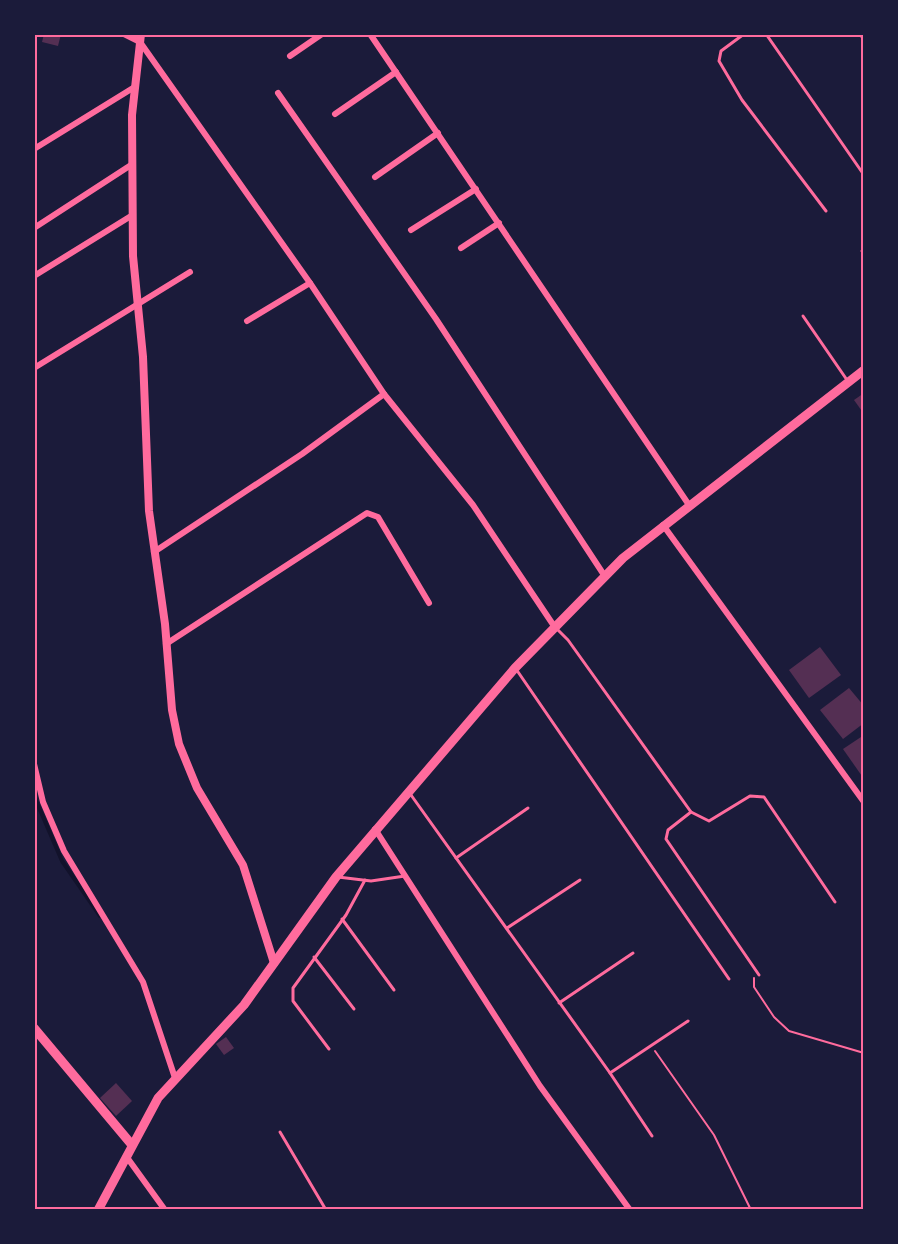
<svg xmlns="http://www.w3.org/2000/svg" width="898" height="1244" font-family="'Roboto Serif',serif">
<style>
.lines{fill:none;stroke-linecap:round;stroke-linejoin:round}
.stream{stroke:#12122b;stroke-width:4}
.building{fill:#542f53}
.path{stroke:#ff6b9d;stroke-width:2}
.service{stroke:#ff6b9d;stroke-width:3}
.minor{stroke:#ff6b9d;stroke-width:6}
.tertiary{stroke:#ff6b9d;stroke-width:8}
.secondary{stroke:#ff6b9d;stroke-width:9}
.neatline{fill:none;stroke:#ff6b9d;stroke-width:2}
</style>
<rect width="100%" height="100%" fill="#1b1b3a"/>
<g class="lines">
<polyline class="stream" points="34,796 62,861 100,916"/>
</g>
<g class="building">
<polygon points="44,34 61,34 58,46 42,42"/>
<polygon points="864,393 864,414 854,400"/>
<polygon points="820,647 841,675 809,698 789,670"/>
<polygon points="849,688 864,706 864,723 843,739 820,710"/>
<polygon points="864,735 864,779 843,749"/>
<polygon points="226,1037 234,1048 224,1055 216,1044"/>
<polygon points="116,1083 132,1101 116,1116 100,1098"/>
</g>
<g class="lines">
<g class="path">
<polyline points="754,978 754,987 774,1017 789,1031 864,1053"/>
<polyline points="655,1051 714,1135 751,1210"/>
</g>
<g class="service">
<polyline points="744,34 721,51 719,61 742,100 826,211"/>
<polyline points="766,34 864,175"/>
<polyline points="860,34 864,40"/>
<polyline points="862,251 864,249"/>
<polyline points="803,316 847,380"/>
<polyline points="557,629 568,640 691,812 668,830 666,839 759,975"/>
<polyline points="516,669 729,979"/>
<polyline points="411,795 610,1073 652,1136"/>
<polyline points="691,812 709,821 750,796 764,797 835,902"/>
<polyline points="456,858 528,808"/>
<polyline points="338,877 371,881 405,876"/>
<polyline points="342,919 394,990"/>
<polyline points="507,928 580,880"/>
<polyline points="314,957 354,1009"/>
<polyline points="559,1003 633,953"/>
<polyline points="329,1049 293,1001 293,988 346,915 365,880"/>
<polyline points="610,1073 688,1021"/>
<polyline points="280,1132 326,1210"/>
</g>
<g class="minor">
<polyline points="124,34 140,42 310,283 384,394 473,505 554,626"/>
<polyline points="370,34 689,505"/>
<polyline points="290,56 322,34"/>
<polyline points="278,93 436,319 604,575"/>
<polyline points="335,114 396,72"/>
<polyline points="34,149 133,88"/>
<polyline points="375,177 438,133"/>
<polyline points="34,228 131,165"/>
<polyline points="411,230 476,189"/>
<polyline points="461,248 499,223"/>
<polyline points="34,276 131,216"/>
<polyline points="247,321 310,283"/>
<polyline points="34,368 190,272"/>
<polyline points="663,525 864,802"/>
<polyline points="154,552 302,454 384,394"/>
<polyline points="166,644 367,513 378,517 429,603"/>
<polyline points="34,764 43,802 64,851 143,982 175,1078"/>
<polyline points="375,829 540,1086 630,1210"/>
<polyline points="126,1156 165,1210"/>
</g>
<polyline class="tertiary" points="141,34 132,115 133,256 143,357 149,511 165,624 172,710 179,744 197,788 243,865 274,963"/>
<g class="secondary">
<polyline points="34,1028 132,1145"/>
<polyline points="98,1210 158,1098 244,1005 336,877 515,668 623,558 864,370"/>
</g>
</g>
<rect width="898" height="1244" fill="none" stroke="#1b1b3a" stroke-width="72"/>
<rect x="36" y="36" width="826" height="1172" class="neatline"/>
</svg>
